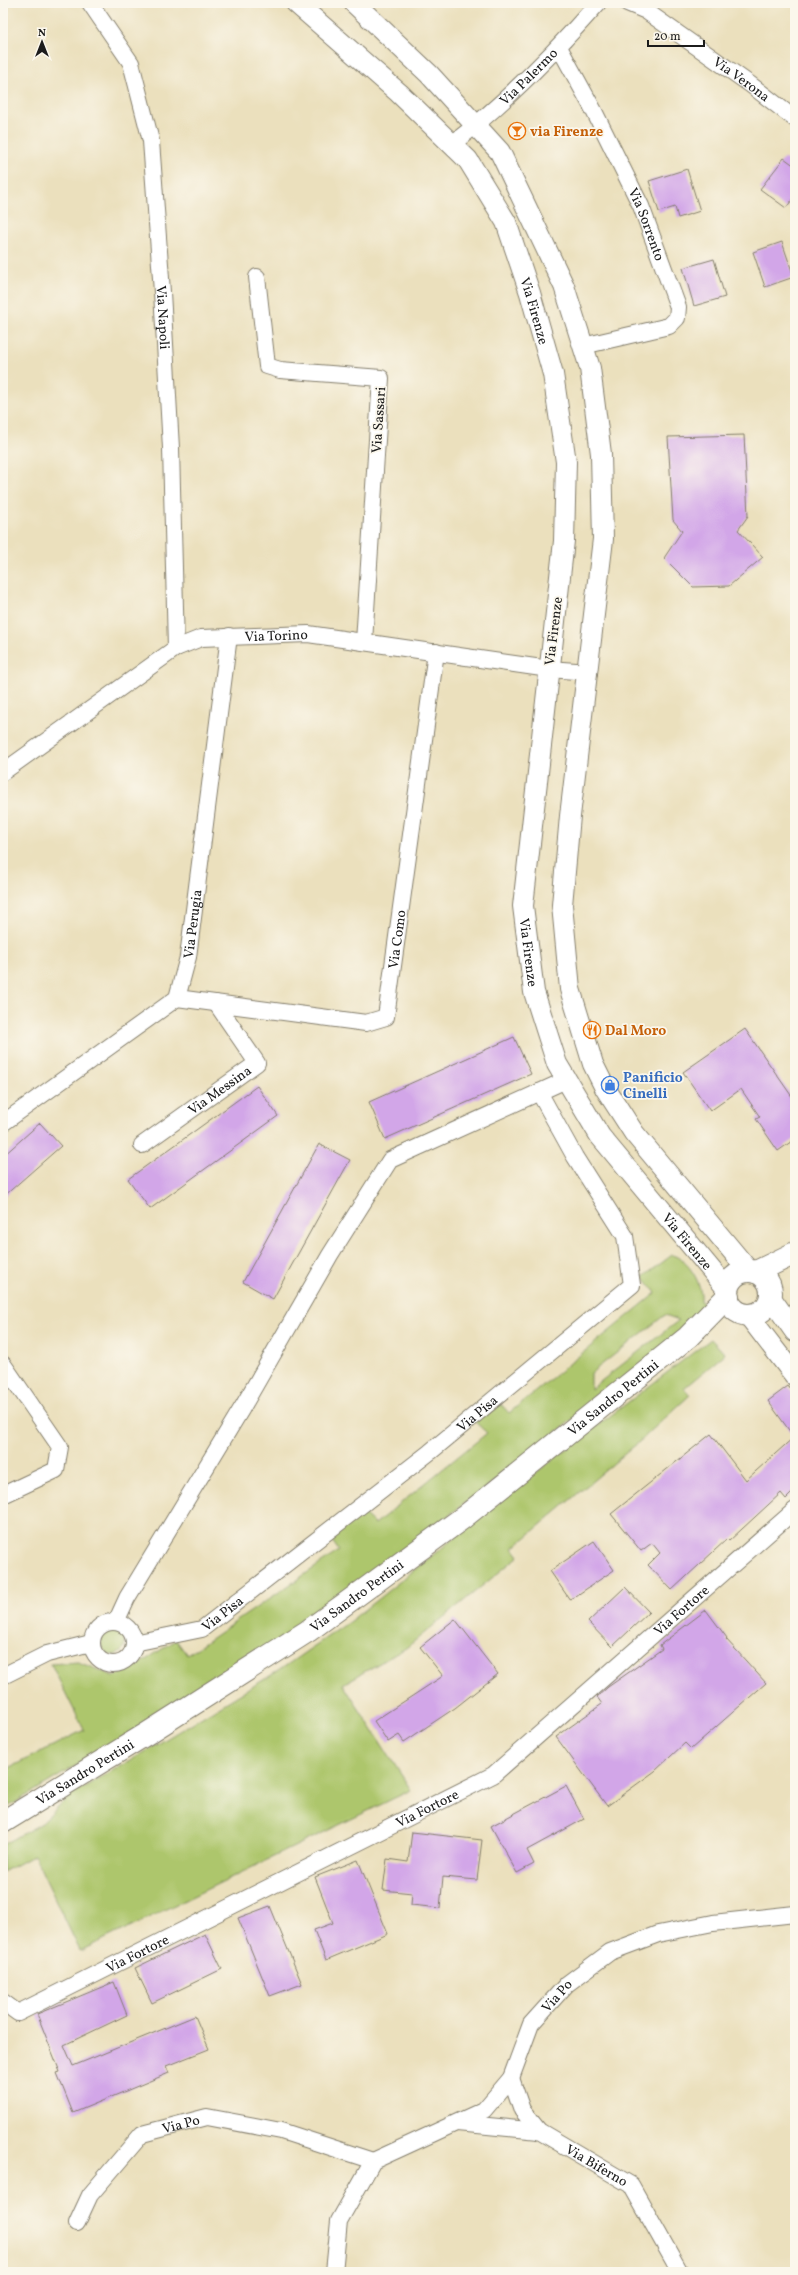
<svg xmlns="http://www.w3.org/2000/svg" width="798" height="2275" font-family="Vollkorn,serif">
<style>
.green{fill:#adc66c;stroke:#647144;fill-rule:evenodd}
.building{fill:#d2a6e8}
.lines{fill:none;stroke-linecap:round;stroke-linejoin:round}
.minor-casing{stroke:#847e6c;stroke-width:18}
.tertiary-casing{stroke:#847e6c;stroke-width:22}
.secondary-casing{stroke:#847e6c;stroke-width:24}
.minor{stroke:#fff;stroke-width:16}
.tertiary{stroke:#fff;stroke-width:20}
.secondary{stroke:#fff;stroke-width:22}
.labels{text-anchor:middle;stroke-width:3.5;stroke-linejoin:round;paint-order:stroke}
.street-label{font-size:14px;fill:#1c1c1c;stroke:#fbf7ec}
.food-label{font-size:14px;font-weight:bold;fill:#c56008;stroke:#fbf7ec;text-anchor:start}
.shop-label{font-size:14px;font-weight:bold;fill:#366cbe;stroke:#fbf7ec;text-anchor:start}
</style>
<rect width="100%" height="100%" fill="#fbf7ec"/>
<filter id="ink" filterUnits="userSpaceOnUse"><feTurbulence type="fractalNoise" baseFrequency=".025" numOctaves="2"/><feDisplacementMap in="SourceGraphic" scale="8" xChannelSelector="R" yChannelSelector="G"/><feConvolveMatrix kernelMatrix="1 2 1 2 8 2 1 2 1" color-interpolation-filters="sRGB"/></filter>
<filter id="wash" filterUnits="userSpaceOnUse"><feTurbulence type="fractalNoise" baseFrequency=".012" numOctaves="4" result="noise"/><feDisplacementMap in="SourceGraphic" scale="16" xChannelSelector="R" yChannelSelector="G"/><feGaussianBlur stdDeviation="0.9" result="paint"/><feColorMatrix in="noise" values="0 0 0 0 0 0 0 0 0 0 0 0 0 0 0 0 0 1.4 0 .05"/><feComposite in="paint" operator="in"/></filter>
<g filter="url(#wash)">
<rect width="100%" height="100%" fill="#ebe0bd"/>
<g class="green">
<path d="M672,1255C688,1259 703,1284 701,1301L710,1311L483,1490L263,1652L3,1810V1771L84,1730L51,1664L78,1662L114,1676L130,1670L176,1640L187,1655L339,1551L330,1538L363,1513L375,1524L487,1433L474,1421L497,1400L509,1413L656,1293L643,1277ZM665,1315L679,1320L591,1389V1373Z"/>
<polygon points="711,1339 725,1354 684,1388 690,1395 639,1442 513,1548 519,1556 406,1648 343,1684 411,1790 80,1951 34,1855 3,1872 3,1845 42,1823 72,1794 143,1753 278,1671 349,1622 542,1468"/>
<circle cx="113" cy="1643" r="12"/>
</g>
<g id="blocks">
<g class="building">
<polygon points="784,158 795,166 795,196 786,208 760,189"/>
<polygon points="687,169 700,211 678,218 675,207 659,212 649,181"/>
<polygon points="782,242 794,277 765,287 753,252"/>
<polygon points="714,259 725,297 694,306 683,268"/>
<polygon points="744,435 748,516 738,530 763,557 729,586 693,587 664,558 682,531 673,520 668,437"/>
<polygon points="745,1029 795,1101 795,1139 778,1151 756,1119 760,1117 741,1089 710,1111 683,1072"/>
<polygon points="514,1037 531,1074 385,1139 369,1102"/>
<polygon points="257,1086 278,1116 150,1209 128,1179"/>
<polygon points="40,1123 61,1146 3,1197 3,1156"/>
<polygon points="319,1144 350,1160 273,1299 243,1282"/>
<polygon points="788,1386 795,1395 795,1490 786,1499 781,1493 729,1541 727,1539 672,1590 648,1565 660,1553 652,1543 641,1551 611,1514 711,1434 746,1480 794,1437 768,1401"/>
<polygon points="594,1541 614,1570 570,1600 550,1571"/>
<polygon points="625,1587 649,1612 612,1647 588,1622"/>
<polygon points="706,1610 727,1638 726,1639 766,1683 691,1749 685,1743 655,1771 607,1806 556,1737 602,1704 597,1697 608,1687 662,1649 660,1645"/>
<polygon points="455,1619 498,1674 455,1708 404,1742 399,1735 388,1742 374,1721 443,1676 420,1647"/>
<polygon points="566,1786 584,1819 527,1850 534,1864 517,1873 491,1826"/>
<polygon points="412,1832 482,1840 477,1880 443,1877 440,1908 411,1905 412,1893 383,1890 387,1859 408,1862"/>
<polygon points="358,1860 388,1934 326,1960 314,1930 333,1923 315,1877"/>
<polygon points="270,1906 302,1984 270,1996 238,1918"/>
<polygon points="205,1934 222,1969 152,2003 135,1968"/>
<polygon points="114,1982 127,2015 64,2045 73,2066 195,2016 209,2049 166,2066 169,2073 73,2113 57,2073 60,2072 37,2014"/>
</g>
</g>
</g>
<g filter="url(#ink)">
<use href="#blocks" fill-opacity="0" stroke="#847e6c" stroke-width="1"/>
<g class="lines">
<defs>
<g id="minor">
<path id="s1" d="M90,3L131,63L151,141L162,292L171,448L176,648"/>
<path id="s2" d="M627,3L646,11L751,85L795,119"/>
<path id="s3" d="M559,47L593,109L641,206L678,307L677,318L669,326L583,346"/>
<path id="s4" d="M452,144C505,103 554,53 598,3"/>
<polyline points="257,277 267,366 280,370 381,378 364,642"/>
<path id="s5" d="M3,772L176,648L201,638L308,634L549,669L589,672"/>
<path id="s6" d="M177,998L366,1023L386,1017L436,652"/>
<path id="s7" d="M3,1123L177,998L188,957L229,636"/>
<path id="s8" d="M142,1145L257,1063L216,1003"/>
<polyline points="3,1364 60,1447 56,1470 3,1495"/>
<circle cx="113" cy="1643" r="21"/>
<polyline points="116,1622 127,1598 242,1408 330,1255 390,1160 566,1080"/>
<path id="s9" d="M134,1643L202,1629L430,1452L632,1285L625,1236L575,1157L539,1092"/>
<polyline points="3,1676 47,1654 91,1643"/>
<path id="s10" d="M3,2002L18,2013L493,1775L795,1510"/>
<path id="s11" d="M511,2078L522,2110L539,2131L631,2185L680,2272"/>
<polyline points="457,2123 539,2131"/>
<path id="s12" d="M77,2223L90,2195L142,2134L207,2117L281,2131L373,2161"/>
<path id="s13" d="M334,2272L339,2221L373,2161L484,2110L511,2078L531,2024L567,1984L610,1952L658,1934L713,1923L795,1914"/>
</g>
<g id="tertiary">
<path id="s14" d="M296,3L399,93L468,160L506,222L530,293L553,374L566,462L564,541L523,906L534,992L557,1064L600,1136L728,1290"/>
<polyline points="354,3 429,74 500,152 564,286 583,346 590,368 601,454 603,539 570,816 562,905 570,989 593,1064 605,1088 634,1133 749,1271"/>
<polyline points="771,1298 795,1332"/>
<polyline points="748,1315 795,1376"/>
</g>
<g id="secondary">
<circle cx="749" cy="1293" r="22"/>
<polyline points="756,1272 795,1253"/>
<path id="s15" d="M3,1822L148,1733L308,1631L464,1517L688,1337L728,1296"/>
</g>
</defs>
<use href="#minor" class="minor-casing"/>
<use href="#tertiary" class="tertiary-casing"/>
<use href="#secondary" class="secondary-casing"/>
<use href="#minor" class="minor"/>
<use href="#tertiary" class="tertiary"/>
<use href="#secondary" class="secondary"/>
</g>
</g>
<defs>
<symbol id="bar-ring" viewBox="-11 -11 22 22"><circle r="9.5" fill="#fbf7ec" stroke="#e8710a" stroke-width="1.5"/><path d="M-6-5H6L.8 .8V4.5H3.5V6h-7V4.5H-.8V.8Z" fill="#e8710a"/></symbol>
<symbol id="restaurant-ring" viewBox="-11 -11 22 22"><circle r="9.5" fill="#fbf7ec" stroke="#e8710a" stroke-width="1.5"/><path d="M-5-6h1v4h1v-4h1v4h1v-4h1v5L-1.5 .5V6h-2V.5L-5-1ZM5-6V6H3V1.5H1.5Q1.5-4 5-6Z" fill="#e8710a"/></symbol>
<symbol id="shop-ring" viewBox="-11 -11 22 22"><circle r="9.5" fill="#fbf7ec" stroke="#3f7fe0" stroke-width="1.5"/><path d="M-5-2.5h2.3a2.7 3.5 0 0 1 5.4 0H5L5.5 6h-11ZM-1.5-2.5h3a1.5 2.3 0 0 0-3 0Z" fill="#3f7fe0"/></symbol>
</defs>
<g fill-rule="evenodd">
<use href="#bar-ring" x="507" y="121" width="20" height="20"/>
<use href="#restaurant-ring" x="582" y="1020" width="20" height="20"/>
<use href="#shop-ring" x="600" y="1075" width="20" height="20"/>
</g>
<g class="labels">
<g class="street-label">
<text dy="5" stroke="none"><textPath href="#s4" startOffset="102">Via Palermo</textPath></text>
<text dy="5" stroke="none"><textPath href="#s2" startOffset="138">Via Verona</textPath></text>
<text dy="5" stroke="none"><textPath href="#s3" startOffset="198">Via Sorrento</textPath></text>
<text dy="5" stroke="none"><textPath href="#s14" startOffset="399">Via Firenze</textPath></text>
<text dy="5" stroke="none"><textPath href="#s1" startOffset="330">Via Napoli</textPath></text>
<text transform="translate(378 420) rotate(-86)" y="5">Via Sassari</text>
<text transform="translate(553 631) rotate(-83)" y="5">Via Firenze</text>
<text dy="5" stroke="none"><textPath href="#s5" startOffset="315">Via Torino</textPath></text>
<text dy="5" stroke="none"><textPath href="#s7" startOffset="290">Via Perugia</textPath></text>
<text dy="5" stroke="none"><textPath href="#s6" startOffset="290">Via Como</textPath></text>
<text dy="5" stroke="none"><textPath href="#s14" startOffset="1047">Via Firenze</textPath></text>
<text dy="5" stroke="none"><textPath href="#s8" startOffset="95">Via Messina</textPath></text>
<text dy="5" stroke="none"><textPath href="#s14" startOffset="1383">Via Firenze</textPath></text>
<text dy="5" stroke="none"><textPath href="#s15" startOffset="744">Via Sandro Pertini</textPath></text>
<text dy="5" stroke="none"><textPath href="#s9" startOffset="419">Via Pisa</textPath></text>
<text dy="5" stroke="none"><textPath href="#s15" startOffset="420">Via Sandro Pertini</textPath></text>
<text dy="5" stroke="none"><textPath href="#s10" startOffset="800">Via Fortore</textPath></text>
<text dy="5" stroke="none"><textPath href="#s9" startOffset="95">Via Pisa</textPath></text>
<text dy="5" stroke="none"><textPath href="#s15" startOffset="96">Via Sandro Pertini</textPath></text>
<text dy="5" stroke="none"><textPath href="#s10" startOffset="476">Via Fortore</textPath></text>
<text dy="5" stroke="none"><textPath href="#s10" startOffset="152">Via Fortore</textPath></text>
<text dy="5" stroke="none"><textPath href="#s13" startOffset="380">Via Po</textPath></text>
<text dy="5" stroke="none"><textPath href="#s12" startOffset="151">Via Po</textPath></text>
<text dy="5" stroke="none"><textPath href="#s11" startOffset="128">Via Biferno</textPath></text>
</g>
<g class="food-label">
<text x="530" y="136">via Firenze</text>
<text x="605" y="1035">Dal Moro</text>
</g>
<g class="shop-label">
<text x="623" y="1082">Panificio<tspan x="623" dy="16">Cinelli</tspan></text>
</g>
</g>
<rect width="798" height="2275" fill="none" stroke="#fbf7ec" stroke-width="16"/>
<g transform="translate(42 42)" stroke="#fbf7ec" stroke-width="3" paint-order="stroke">
<path d="M0-3L7 15L0 10L-7 15Z" fill="#1c1c1c"/>
<text y="-6" font-size="11" font-weight="bold" text-anchor="middle" fill="#1c1c1c">N</text>
</g>
<path d="M648 40v6h56v-6" fill="none" stroke="#1c1c1c" stroke-width="2"/>
<text x="654" y="40" font-size="12" fill="#1c1c1c" stroke="#fbf7ec" stroke-width="3" paint-order="stroke">20 m</text>
</svg>
